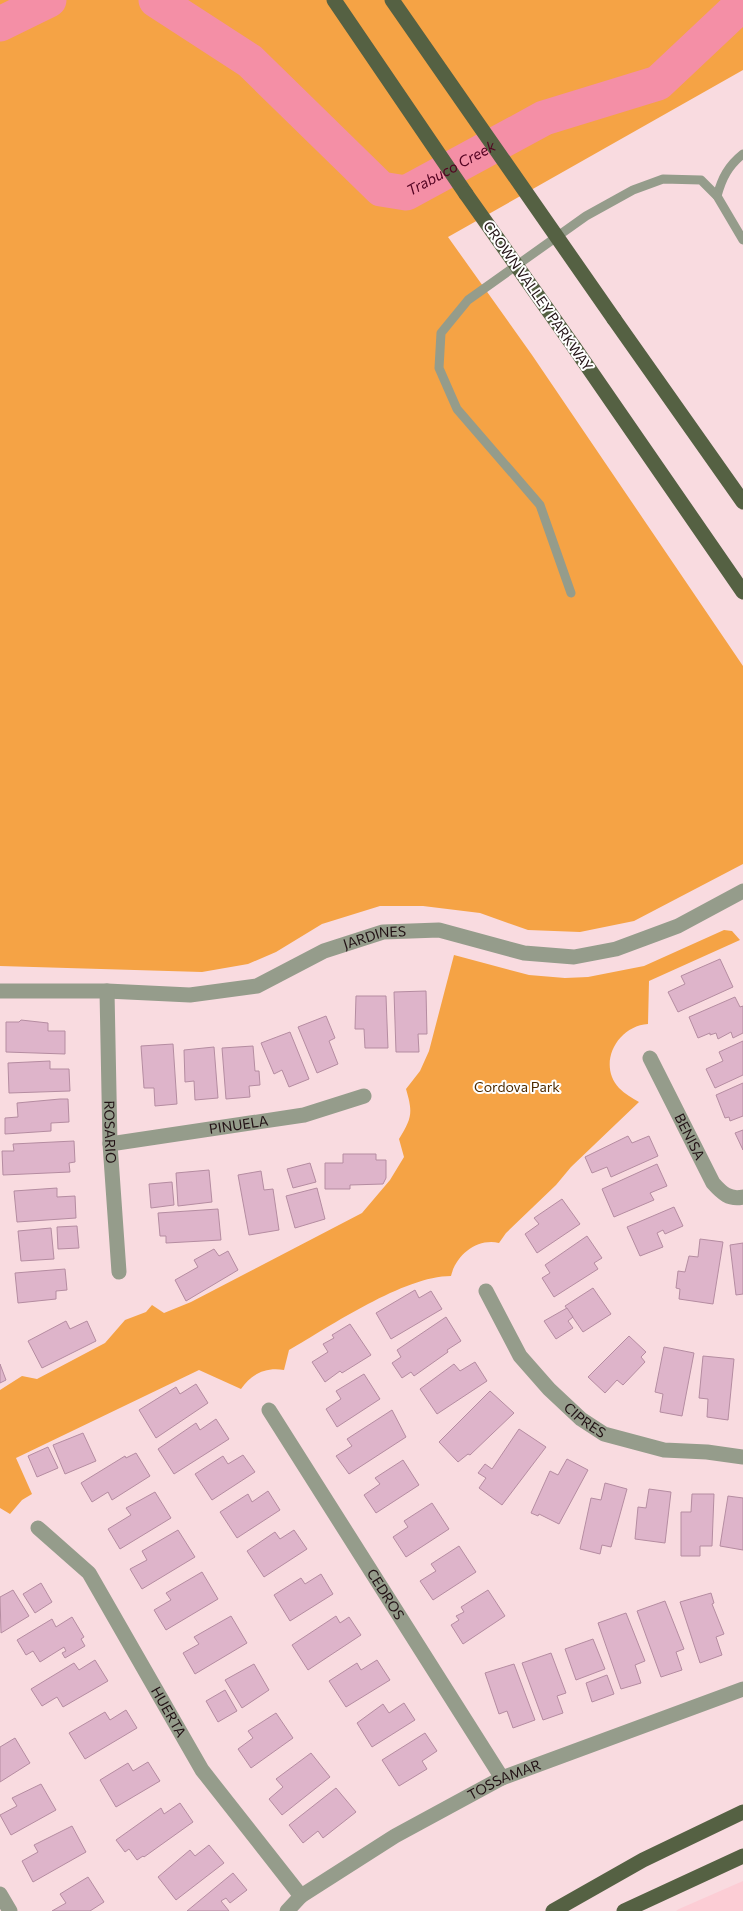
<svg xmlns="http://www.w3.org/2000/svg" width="743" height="1911" font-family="Commissioner,sans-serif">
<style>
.built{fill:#fccdd5}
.green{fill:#f5a345}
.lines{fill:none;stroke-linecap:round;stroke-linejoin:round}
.river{stroke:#f48fa6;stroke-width:35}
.building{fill:#deb4ca;stroke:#b58ca1}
.lane{stroke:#959c8b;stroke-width:9}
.street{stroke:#959c8b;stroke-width:15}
.primary{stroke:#556143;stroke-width:15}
.primary-bridge{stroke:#556143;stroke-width:15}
.labels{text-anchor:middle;stroke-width:4;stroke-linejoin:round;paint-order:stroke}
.street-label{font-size:14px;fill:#211014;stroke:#fff}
.park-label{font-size:14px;fill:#4d2b00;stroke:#fff}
.water-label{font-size:15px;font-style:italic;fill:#530322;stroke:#fff}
</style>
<rect width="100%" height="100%" fill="#f9dbe0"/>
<polygon class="built" points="743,1881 743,1911 676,1911 679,1909"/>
<g class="green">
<polygon points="0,0 743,0 743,70 448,237 532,355 743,666 743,864 634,921 580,932 528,930 480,913 423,906 380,906 322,924 276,952 248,964 202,972 0,966"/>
<path d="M724,930L732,931L740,940L649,981L648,1024C617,1026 597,1064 619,1088C625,1094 632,1098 639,1102L571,1167L556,1185L506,1233L499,1243C477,1238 456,1255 451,1276C404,1276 331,1326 289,1350L284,1370C265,1367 252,1374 241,1389L199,1370L16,1458L32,1494L22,1500L10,1514L0,1508V1390L22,1376L37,1379L105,1343L125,1320L146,1312L152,1305L164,1313L191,1302L362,1213L390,1180L404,1157L399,1139C412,1118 413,1113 406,1089L420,1071L429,1051L454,955L529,975L565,978L588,977L644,966Z"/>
</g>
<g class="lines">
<g class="river">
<path id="s1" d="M156,0L250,61L381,189L406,193L544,118L658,83L743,3"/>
<polyline points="0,24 49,0"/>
</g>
</g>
<g class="building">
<polygon points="720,959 733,987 678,1012 668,992 685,984 681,976"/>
<polygon points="426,991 427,1034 418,1034 419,1052 396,1052 394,992"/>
<polygon points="356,996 386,996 388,1048 365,1048 364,1029 355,1029"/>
<polygon points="735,997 740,1007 743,1006 743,1033 733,1038 731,1032 718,1039 716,1033 710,1035 710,1033 698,1038 689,1017"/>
<polygon points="326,1016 335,1038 329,1041 338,1064 317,1073 298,1027"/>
<polygon points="21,1020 48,1023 48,1031 65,1031 65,1054 6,1052 6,1022 19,1022"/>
<polygon points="290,1032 309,1079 289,1087 282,1070 274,1074 261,1043"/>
<polygon points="743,1041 743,1075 715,1088 706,1069 723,1061 719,1052"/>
<polygon points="173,1044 177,1104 155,1106 154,1088 144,1088 141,1046"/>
<polygon points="253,1046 255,1071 259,1071 260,1085 249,1086 250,1097 226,1099 222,1048"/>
<polygon points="214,1047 218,1098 195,1100 194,1081 185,1082 184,1050"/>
<polygon points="50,1061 50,1069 69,1069 70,1091 9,1093 8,1063"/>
<polygon points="743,1083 743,1116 730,1121 729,1117 725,1118 716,1095"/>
<polygon points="60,1099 68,1099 69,1122 51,1123 51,1131 5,1134 5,1118 18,1117 17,1103"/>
<polygon points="743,1130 743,1150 735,1133"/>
<polygon points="628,1136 632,1143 649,1136 658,1156 611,1177 607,1167 592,1173 585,1157"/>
<polygon points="74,1141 75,1162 69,1163 70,1172 3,1175 2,1151 14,1151 13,1144"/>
<polygon points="343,1154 376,1154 376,1160 386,1160 386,1178 383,1184 350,1185 350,1189 325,1189 325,1163 343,1163"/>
<polygon points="310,1163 316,1182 293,1188 287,1169"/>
<polygon points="657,1164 667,1186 650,1193 654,1200 614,1217 602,1189"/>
<polygon points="209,1170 212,1202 178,1206 176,1173"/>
<polygon points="261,1171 264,1190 273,1189 279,1230 249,1235 238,1175"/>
<polygon points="172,1182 174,1205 151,1208 149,1184"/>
<polygon points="57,1188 57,1197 75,1196 76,1218 17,1222 14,1191"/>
<polygon points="317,1188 325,1219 295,1228 286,1196"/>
<polygon points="562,1199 580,1224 537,1253 525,1234 539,1224 534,1218"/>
<polygon points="674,1207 683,1226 665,1234 663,1230 657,1233 663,1247 640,1256 627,1227"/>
<polygon points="218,1209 221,1240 166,1243 166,1236 160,1236 158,1213"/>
<polygon points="77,1226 79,1248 58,1249 57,1227"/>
<polygon points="51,1228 54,1259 21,1261 18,1231"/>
<polygon points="587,1236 602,1258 594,1263 598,1269 554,1297 542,1278 550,1273 545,1265"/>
<polygon points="700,1239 723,1242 713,1304 679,1299 680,1289 676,1288 678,1271 685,1272 689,1256 698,1257"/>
<polygon points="743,1243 743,1294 736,1295 730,1245"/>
<polygon points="214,1249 219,1256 228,1251 238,1270 186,1301 175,1280 198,1267 194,1260"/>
<polygon points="65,1269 67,1290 56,1291 56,1299 18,1303 15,1273"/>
<polygon points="593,1288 611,1314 583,1332 565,1306"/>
<polygon points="415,1290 419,1298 431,1291 442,1309 391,1339 376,1313"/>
<polygon points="567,1308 573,1317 568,1321 573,1328 556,1339 544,1321"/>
<polygon points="446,1317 461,1341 447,1350 448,1352 414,1376 411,1372 402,1378 392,1363 401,1357 397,1350"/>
<polygon points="66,1321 70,1329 87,1321 96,1341 42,1368 28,1341"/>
<polygon points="350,1324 371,1355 342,1373 340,1371 325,1382 312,1362 328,1352 323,1344 334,1338 332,1335"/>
<polygon points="629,1336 646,1352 641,1357 645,1362 623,1385 617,1380 605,1393 588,1377"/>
<polygon points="664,1347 694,1353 682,1416 660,1412 663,1394 655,1392"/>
<polygon points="703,1356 734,1359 728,1420 707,1417 708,1399 699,1398"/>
<polygon points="475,1362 487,1381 437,1414 420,1389 454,1364 460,1371"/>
<polygon points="0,1364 6,1380 0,1383"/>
<polygon points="364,1374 380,1399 337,1427 326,1409 341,1399 336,1391"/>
<polygon points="196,1384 208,1403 156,1438 139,1410 176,1387 180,1394"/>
<polygon points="490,1391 514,1413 470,1455 468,1454 458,1462 439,1442"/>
<polygon points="392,1410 406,1437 349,1474 336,1456 352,1446 347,1439"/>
<polygon points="216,1419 229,1439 174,1474 158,1449 196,1423 200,1430"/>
<polygon points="519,1429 546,1447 502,1505 479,1488 486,1478 478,1473 485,1464 492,1469"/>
<polygon points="83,1433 96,1461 65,1474 53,1445"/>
<polygon points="48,1447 58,1468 37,1477 28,1456"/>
<polygon points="136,1453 150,1476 112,1500 108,1492 92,1502 81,1483 125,1456 126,1458"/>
<polygon points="243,1455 255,1472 212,1500 195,1474 223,1456 228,1464"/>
<polygon points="567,1459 588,1470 559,1524 539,1514 538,1516 531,1513 550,1471 558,1475"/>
<polygon points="403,1460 419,1485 376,1513 364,1495 380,1484 375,1478"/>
<polygon points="605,1483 627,1489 611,1547 602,1545 600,1554 580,1549 591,1498 601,1500"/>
<polygon points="649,1489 671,1492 665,1543 635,1539 638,1507 646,1508"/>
<polygon points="268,1491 280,1510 237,1538 220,1512 248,1494 252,1502"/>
<polygon points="155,1492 171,1518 120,1549 108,1529 131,1515 126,1508"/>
<polygon points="692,1494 714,1494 712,1546 700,1546 700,1556 681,1556 681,1512 691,1512"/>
<polygon points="728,1496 743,1498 743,1550 720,1546"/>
<polygon points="432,1503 449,1529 406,1557 393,1537 408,1527 404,1521"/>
<polygon points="178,1530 195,1557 142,1589 130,1569 147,1560 142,1551"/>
<polygon points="294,1530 307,1549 264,1577 247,1551 275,1532 280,1539"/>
<polygon points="459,1546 476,1572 433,1600 420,1581 436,1571 431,1564"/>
<polygon points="202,1572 218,1599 166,1630 154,1610 171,1600 166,1593"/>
<polygon points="321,1574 333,1594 290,1621 274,1595 301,1578 305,1584"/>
<polygon points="41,1583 52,1602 35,1613 23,1594"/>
<polygon points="13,1590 29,1616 1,1633 0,1597"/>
<polygon points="488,1590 505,1616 463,1644 451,1625 459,1620 456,1616 464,1612 461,1607"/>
<polygon points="711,1593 714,1603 712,1604 724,1634 716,1637 722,1655 700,1663 680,1602"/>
<polygon points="665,1601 684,1649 676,1652 682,1670 661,1677 637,1611"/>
<polygon points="626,1613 645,1661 635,1665 641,1683 621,1689 598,1623"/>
<polygon points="231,1616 247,1643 195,1674 183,1653 199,1644 194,1637"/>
<polygon points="336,1616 340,1623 349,1617 361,1635 308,1670 292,1645"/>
<polygon points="72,1617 84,1637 81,1639 85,1646 65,1658 62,1653 66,1651 64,1647 40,1662 33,1651 26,1655 17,1640 52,1619 56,1627"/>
<polygon points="593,1639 605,1669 576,1680 565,1649"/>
<polygon points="551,1653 566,1693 557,1696 563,1713 543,1720 522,1663"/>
<polygon points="95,1660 108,1681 63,1707 57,1697 42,1706 31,1689 74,1663 79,1670"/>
<polygon points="377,1660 390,1680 346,1707 329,1681 357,1663 361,1670"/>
<polygon points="254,1664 269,1690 242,1708 225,1680"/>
<polygon points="514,1664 535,1720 513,1728 507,1711 499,1714 485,1673"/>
<polygon points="607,1675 614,1694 592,1702 586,1683"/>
<polygon points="225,1690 237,1711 218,1722 206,1701"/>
<polygon points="404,1703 415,1720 372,1747 357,1723 383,1704 389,1713"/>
<polygon points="126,1710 137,1728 85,1759 69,1733 105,1712 110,1720"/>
<polygon points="276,1713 293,1738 251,1768 238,1749 253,1738 248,1731"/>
<polygon points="425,1733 437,1751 422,1761 427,1769 399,1786 382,1760"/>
<polygon points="15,1738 30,1763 0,1782 0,1747"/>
<polygon points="311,1753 330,1777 282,1815 269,1799 283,1787 276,1779"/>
<polygon points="148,1762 160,1781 116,1807 100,1780 128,1763 133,1771"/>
<polygon points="41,1784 56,1810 11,1835 0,1815 17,1806 12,1798"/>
<polygon points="336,1788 356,1812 323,1838 318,1831 303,1843 289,1825"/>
<polygon points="180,1803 193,1822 144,1857 143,1856 137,1860 129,1849 125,1852 116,1840 161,1808 164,1814"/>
<polygon points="72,1826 86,1852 33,1882 22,1861 38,1852 34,1845"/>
<polygon points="209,1845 224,1863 176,1900 158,1877 190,1850 195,1856"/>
<polygon points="233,1873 247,1890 230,1903 226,1898 221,1901 229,1911 187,1911"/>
<polygon points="88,1877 104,1902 90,1911 52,1911 66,1903 60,1894"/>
</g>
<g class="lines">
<g class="lane">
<path d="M717,196C722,178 728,166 743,154"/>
<polyline points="571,593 540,505 457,409 439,368 441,333 468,300 586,216 633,190 663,179 701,180 717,196 743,240"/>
</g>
<g class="street">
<path id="s2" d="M0,991H107L190,995L257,986L324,951L383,932L439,930L524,953L574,957L616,949L678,926L743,891"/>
<path id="s3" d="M107,991L110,1144L119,1272"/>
<path id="s4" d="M650,1058L713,1183C722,1193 729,1200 743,1197"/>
<path id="s5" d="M110,1144L304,1115L364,1096"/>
<path id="s6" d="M486,1291L520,1356L549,1389L581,1419L604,1434L664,1450L707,1452L743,1457"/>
<path id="s7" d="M269,1410L502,1778"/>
<path id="s8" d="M38,1528L89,1573L202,1770L301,1896"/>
<polyline points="0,1894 10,1911"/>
<path id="s9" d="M287,1911L301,1896L395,1836L502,1778L743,1689"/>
</g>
<g class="primary">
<polyline points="334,0 466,194"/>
<polyline points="614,319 743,502"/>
<polyline points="574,347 743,592"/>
<polyline points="553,1911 643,1860 743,1812"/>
<polyline points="624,1911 743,1856"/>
</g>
<g class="primary-bridge">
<polyline points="392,0 614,319"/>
<polyline points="466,194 574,347"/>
</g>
</g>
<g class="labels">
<g class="street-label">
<text transform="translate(538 296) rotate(55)" y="5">CROWN VALLEY PARKWAY</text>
<text dy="5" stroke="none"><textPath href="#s2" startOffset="386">JARDINES</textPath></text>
<text dy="5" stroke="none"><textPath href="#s5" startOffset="130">PINUELA</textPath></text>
<text dy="5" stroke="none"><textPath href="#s3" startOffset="141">ROSARIO</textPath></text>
<text dy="5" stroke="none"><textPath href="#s4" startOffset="88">BENISA</textPath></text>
<text dy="5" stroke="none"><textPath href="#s6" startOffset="165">CIPRES</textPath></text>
<text dy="5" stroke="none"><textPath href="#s7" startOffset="218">CEDROS</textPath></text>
<text dy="5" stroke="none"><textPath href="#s8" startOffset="228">HUERTA</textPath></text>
<text dy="5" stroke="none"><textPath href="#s9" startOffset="255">TOSSAMAR</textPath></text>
</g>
<g class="park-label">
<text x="517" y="1092">Cordova Park</text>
</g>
<g class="water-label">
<text dy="5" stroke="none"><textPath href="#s1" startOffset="372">Trabuco Creek</textPath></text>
</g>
</g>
</svg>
